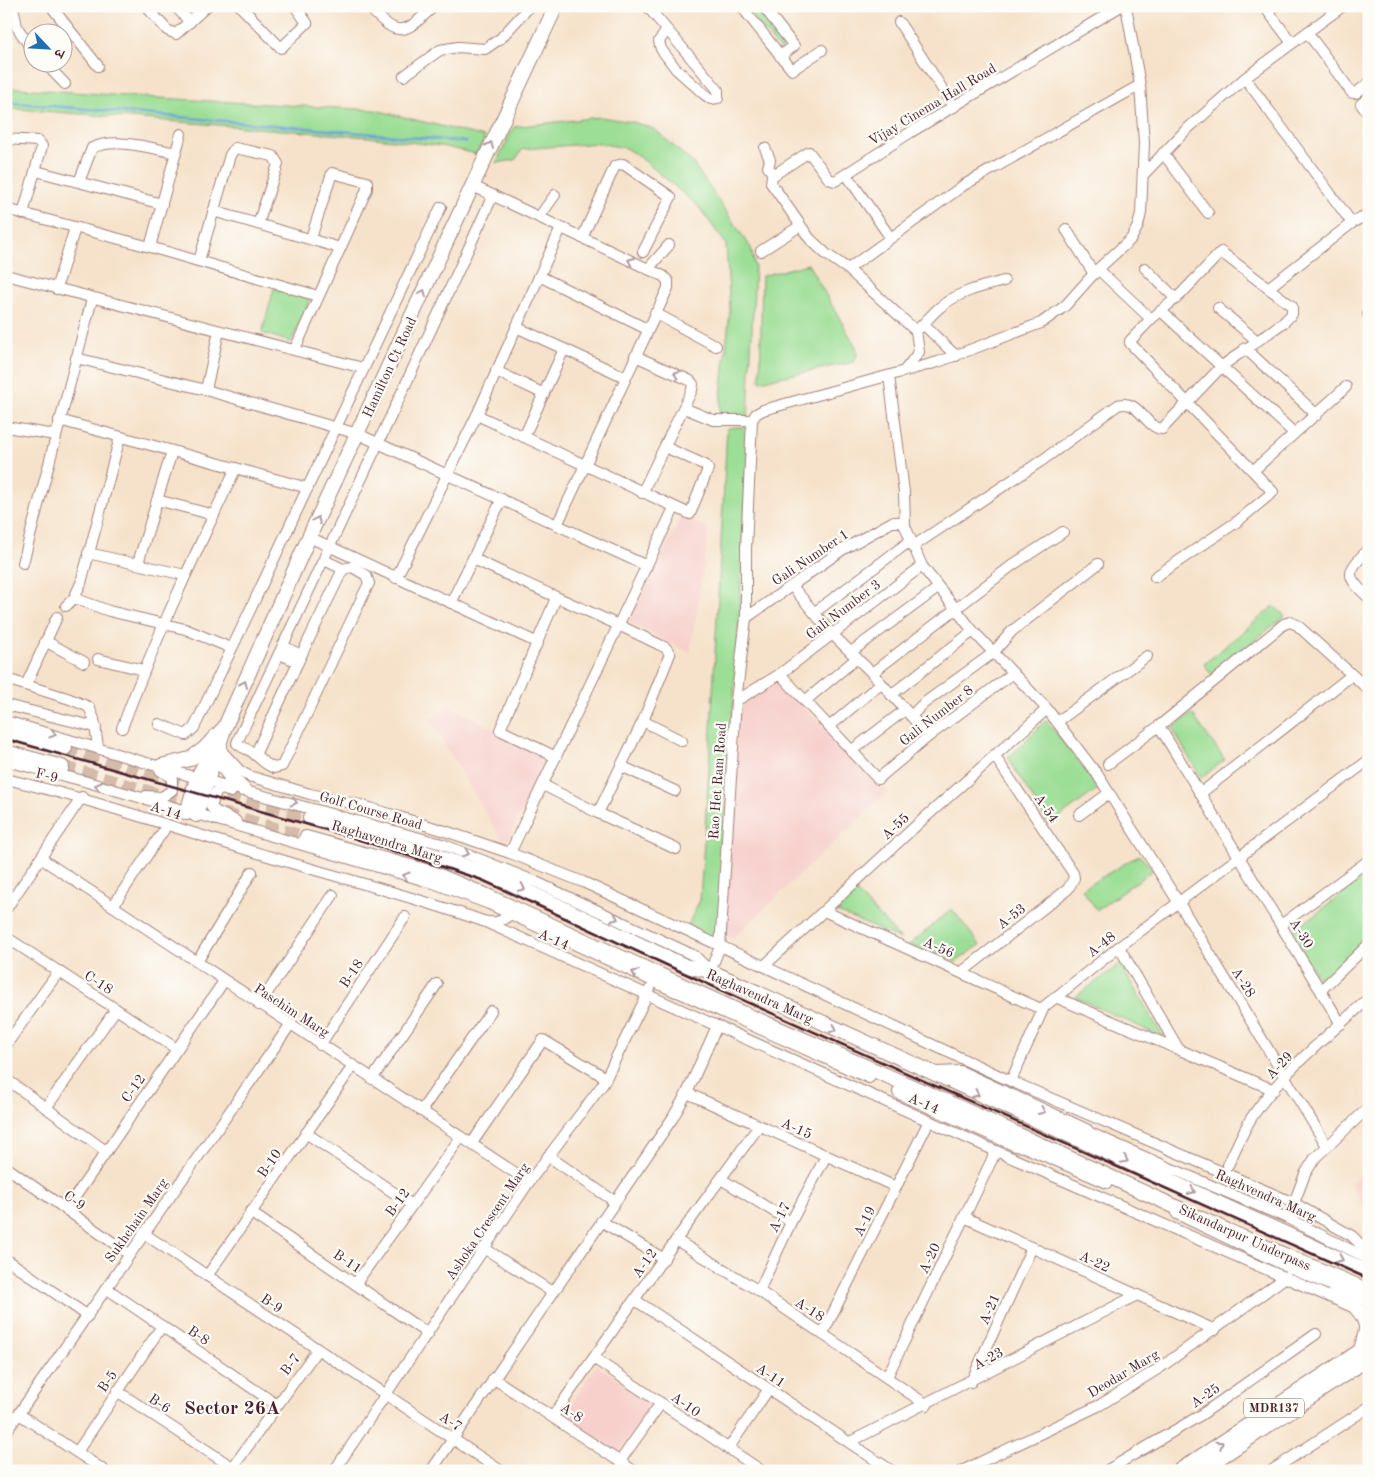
<svg xmlns="http://www.w3.org/2000/svg" width="1375" height="1477" font-family="'Old Standard TT','Noto Serif Devanagari',serif">
<style>
.built{fill:#f7d0cc}
.green{fill:#9cde95;stroke:#737e60}
.lines{fill:none;stroke-linecap:round;stroke-linejoin:round}
.stream{stroke:#6d9dd7;stroke-width:2.5}
.major-tunnel{stroke:#d4bbaa;stroke-width:14;stroke-dasharray:14 7;stroke-linecap:butt}
.minor-casing{stroke:#a0807a;stroke-width:12}
.major-casing{stroke:#a0807a;stroke-width:16}
.minor{stroke:#fff;stroke-width:10}
.major{stroke:#fff;stroke-width:14}
.rail{stroke:#4a1f2b;stroke-width:2.5}
.oneway{stroke:#ae9aa0}
.labels{text-anchor:middle;stroke-width:4.5;stroke-linejoin:round;paint-order:stroke}
.shield{fill:#fdfcf7;stroke:#806168;stroke-width:1}
.shield-label{font-size:12px;font-weight:bold;fill:#4a1f2b}
.street-label{font-size:14px;fill:#4a1f2b;stroke:#fdfcf7}
.district-label{font-size:19px;font-weight:bold;fill:#4a1f2b;stroke:#fdfcf7}
</style>
<rect width="100%" height="100%" fill="#fdfcf7"/>
<filter id="ink" filterUnits="userSpaceOnUse"><feTurbulence type="fractalNoise" baseFrequency=".02" numOctaves="2"/><feDisplacementMap in="SourceGraphic" scale="10" xChannelSelector="R" yChannelSelector="G"/><feConvolveMatrix kernelMatrix="1 2 1 2 8 2 1 2 1" color-interpolation-filters="sRGB"/></filter>
<filter id="wash" filterUnits="userSpaceOnUse"><feTurbulence type="fractalNoise" baseFrequency=".0096" numOctaves="4" result="noise"/><feDisplacementMap in="SourceGraphic" scale="20" xChannelSelector="R" yChannelSelector="G"/><feGaussianBlur stdDeviation="1.12" result="paint"/><feColorMatrix in="noise" values="0 0 0 0 0 0 0 0 0 0 0 0 0 0 0 0 0 1.4 0 .05"/><feComposite in="paint" operator="in"/></filter>
<g filter="url(#wash)">
<rect width="100%" height="100%" fill="#f6e2ca"/>
<g class="built">
<polygon points="682,516 709,529 690,653 628,622"/>
<polygon points="778,681 887,792 732,939 723,932 739,703"/>
<polygon points="448,705 548,758 505,845 430,720"/>
<polygon points="1369,1167 1369,1220 1351,1183"/>
<polygon points="597,1365 653,1403 618,1454 563,1417"/>
</g>
<g class="green">
<polygon points="744,6 759,6 788,44 780,50"/>
<polygon points="6,87 140,97 375,110 485,137 477,154 441,146 368,137 6,108"/>
<polygon points="600,117 633,122 654,129 692,162 751,248 755,266 748,415 719,417 730,310 726,244 698,206 640,157 625,148 599,143 523,149 515,160 496,163 514,127"/>
<polygon points="808,264 856,347 857,355 854,362 760,381 762,276"/>
<polygon points="274,288 310,298 291,342 262,333"/>
<polygon points="749,426 740,603 718,942 688,925 700,900 709,768 727,428"/>
<polygon points="1274,606 1285,616 1212,675 1204,664"/>
<polygon points="1192,714 1225,760 1201,778 1172,728"/>
<polygon points="1046,720 1099,788 1049,825 1008,758"/>
<polygon points="1139,855 1153,870 1097,910 1082,889"/>
<polygon points="1369,874 1369,937 1321,983 1291,933"/>
<polygon points="856,892 901,939 835,911"/>
<polygon points="952,909 980,945 956,962 909,945"/>
<polygon points="1120,964 1164,1038 1075,997"/>
</g>
<g class="lines">
<polyline class="stream" points="6,102 466,142"/>
</g>
</g>
<g filter="url(#ink)">
<g class="lines">
<g class="major-tunnel">
<polyline points="65,748 310,818"/>
<polyline points="62,767 306,838"/>
</g>
<defs>
<g id="minor">
<polyline points="13,6 17,27 32,50"/>
<polyline points="51,6 98,66"/>
<polyline points="146,6 167,30 176,34 207,6"/>
<polyline points="175,6 190,22"/>
<polyline points="240,6 281,48 307,23 295,6"/>
<path d="M368,6C398,38 403,36 434,6"/>
<path d="M647,6C671,34 694,62 718,90V98L711,99L704,94L676,69L661,49L659,41L667,30"/>
<polyline points="741,6 792,70 822,50"/>
<polyline points="763,6 794,46 780,56"/>
<polyline points="1264,6 1292,43"/>
<polyline points="899,22 954,107"/>
<polyline points="1307,32 1352,93 1356,93 1369,83"/>
<polyline points="44,62 65,84"/>
<polyline points="404,76 440,50 458,47 485,49 501,38 530,6"/>
<polyline points="1245,78 1352,223"/>
<polyline points="1369,97 1361,104 1369,115"/>
<polyline points="6,139 38,141 42,146 23,214"/>
<polyline points="765,148 770,160 768,167 774,175"/>
<polyline points="1163,153 1208,213"/>
<polyline points="36,171 162,204"/>
<polyline points="846,174 890,237"/>
<polyline points="1143,175 1185,131 1245,78 1343,6"/>
<path d="M79,182L92,148C116,137 150,148 176,153"/>
<polyline points="473,186 663,276 668,281 668,288 557,525"/>
<polyline points="6,209 150,247 318,296"/>
<polyline points="213,211 340,248"/>
<polyline points="539,217 555,195"/>
<polyline points="1066,229 1094,274"/>
<polyline points="582,238 615,166 623,164 671,197 643,252"/>
<polyline points="150,247 181,134"/>
<polyline points="761,251 800,226"/>
<polyline points="199,261 230,155 235,148 273,156 278,164 258,224"/>
<polyline points="1145,268 1176,299"/>
<polyline points="648,269 669,245"/>
<polyline points="848,269 964,185 1140,85"/>
<polyline points="1098,269 1151,319"/>
<polyline points="6,275 363,368"/>
<polyline points="539,276 647,329"/>
<polyline points="1268,288 1352,223 1369,213"/>
<polyline points="56,289 75,228"/>
<polyline points="1218,308 1256,340"/>
<polyline points="1161,311 1294,433"/>
<polyline points="655,313 716,346"/>
<polyline points="1368,314 1369,315"/>
<polyline points="923,324 956,356"/>
<polyline points="516,327 625,377"/>
<path d="M916,331C924,324 931,315 939,308C958,292 980,287 1004,281"/>
<polyline points="1245,348 1317,415"/>
<polyline points="295,349 367,189 367,182 332,173 311,238"/>
<polyline points="635,356 689,380 693,384 692,390 642,493"/>
<polyline points="76,358 206,390 358,434 647,566"/>
<polyline points="496,371 544,394"/>
<polyline points="904,371 919,352 916,331 848,269 826,254 810,239 771,183 772,176 809,152 829,179 835,181 911,132 1121,6"/>
<polyline points="889,376 904,492 905,526 922,566 973,631 1047,709 1097,774 1179,903 1327,1146"/>
<polyline points="206,390 219,331"/>
<polyline points="684,408 713,420 752,420"/>
<polyline points="477,415 690,514 708,469 705,465 665,447"/>
<polyline points="59,420 308,488"/>
<polyline points="6,427 55,435"/>
<polyline points="524,437 564,349"/>
<polyline points="1254,470 1346,387"/>
<polyline points="157,500 214,515"/>
<polyline points="309,537 538,643"/>
<path d="M912,547L1044,459L1118,405C1139,398 1144,427 1162,429L1222,366L1284,322L1292,314V306L1221,252L1180,295L1151,319L1130,341V343L1273,492L1238,521L1155,577"/>
<path d="M1369,548C1347,573 1343,574 1369,598"/>
<polyline points="88,553 185,575"/>
<path d="M474,559C537,590 603,616 666,648L670,654L643,721L598,813L543,785"/>
<path d="M324,560L343,569L352,567L366,575L369,583L282,766L274,768C265,764 261,760 255,754C250,749 242,749 237,743L239,738C325,557 410,377 493,195"/>
<polyline points="23,563 92,299"/>
<polyline points="138,563 172,451"/>
<polyline points="396,578 477,415 561,228"/>
<polyline points="792,586 831,633 872,673 929,736"/>
<polyline points="74,598 109,611 185,629 231,648"/>
<polyline points="451,603 502,499"/>
<polyline points="66,606 74,598 81,583 120,437"/>
<polyline points="815,612 910,541"/>
<polyline points="746,618 842,550 892,522 901,522 905,526"/>
<polyline points="45,641 84,662"/>
<polyline points="283,646 301,655"/>
<polyline points="851,652 938,588"/>
<polyline points="279,654 298,662 343,569"/>
<polyline points="98,659 144,670"/>
<polyline points="872,673 1014,564 1063,532"/>
<polyline points="780,674 878,779 929,736 1012,674"/>
<polyline points="6,679 70,699 89,707 94,719 98,747"/>
<polyline points="26,685 57,617"/>
<polyline points="891,695 973,631"/>
<polyline points="736,701 780,674 922,566"/>
<polyline points="805,701 857,658"/>
<polyline points="6,705 96,727"/>
<polyline points="911,716 923,704 993,653 1012,631 1098,564"/>
<polyline points="6,721 197,778 442,844 536,882 695,956 710,971 720,947 736,701 746,618 746,548 752,420 756,414 763,410 938,362 1041,323 1065,306 1098,269 1131,239 1138,226 1141,213 1144,143 1140,85 1126,6"/>
<polyline points="643,721 682,741"/>
<polyline points="1057,722 1147,656"/>
<path d="M159,724L186,735L194,728C277,555 357,380 441,207"/>
<polyline points="1159,726 1341,1024"/>
<polyline points="829,727 881,683"/>
<path d="M122,728C155,639 195,554 236,468"/>
<polyline points="220,749 240,771 249,776 310,794 360,805 445,831 510,853 583,882 1006,1079 1294,1203 1352,1236 1369,1253"/>
<polyline points="851,751 905,710"/>
<polyline points="255,755 298,662"/>
<polyline points="556,757 500,730 556,598"/>
<polyline points="6,761 84,781 436,884 489,904 676,992 692,992"/>
<polyline points="1108,764 1159,726 1284,624 1290,622 1297,625 1369,690"/>
<polyline points="621,766 675,791"/>
<path d="M6,779C95,800 181,830 268,856C340,878 412,896 483,921C495,924 500,922 510,915"/>
<polyline points="231,792 222,789 216,792 211,807 215,811 236,821"/>
<polyline points="1201,793 1352,675"/>
<polyline points="146,796 162,797 172,790 172,778 160,770"/>
<polyline points="598,813 676,849"/>
<polyline points="1079,815 1109,793"/>
<polyline points="510,853 674,508"/>
<polyline points="42,859 529,1182"/>
<polyline points="113,906 164,830"/>
<polyline points="6,909 82,797"/>
<polyline points="824,911 1041,1009 1119,947 1369,760"/>
<polyline points="483,921 996,1151 1350,1306"/>
<polyline points="1281,925 1369,860"/>
<polyline points="6,937 177,1049"/>
<polyline points="1119,947 1178,1048"/>
<polyline points="197,962 252,872"/>
<polyline points="764,966 919,823 1047,709"/>
<polyline points="962,972 1068,889 1074,878 1073,873 994,755"/>
<polyline points="1321,990 1369,944"/>
<polyline points="680,993 869,1078"/>
<polyline points="1055,997 1274,1090"/>
<polyline points="259,1005 333,895"/>
<polyline points="6,1045 59,971"/>
<polyline points="320,1045 405,917"/>
<polyline points="6,1079 106,1151"/>
<polyline points="372,1079 437,984"/>
<polyline points="1011,1081 1044,1007"/>
<polyline points="687,1093 896,1187"/>
<polyline points="46,1108 116,1009"/>
<polyline points="421,1111 491,1011"/>
<polyline points="1086,1131 1172,1169"/>
<polyline points="306,1133 412,1205"/>
<polyline points="472,1143 543,1040 606,1078"/>
<polyline points="1024,1147 1107,1183"/>
<polyline points="548,1156 614,1201"/>
<path d="M1228,1165C1235,1150 1242,1134 1250,1120C1280,1073 1328,1036 1369,998"/>
<polyline points="6,1167 129,1254"/>
<polyline points="1151,1171 1175,1170 1287,1218 1369,1259"/>
<polyline points="721,1179 791,1222"/>
<polyline points="1294,1203 1305,1174 1315,1158 1369,1107"/>
<polyline points="66,1210 224,981"/>
<polyline points="250,1212 428,1334"/>
<polyline points="1177,1214 1294,1270 1369,1302"/>
<polyline points="964,1217 1215,1330"/>
<polyline points="601,1221 664,1259"/>
<polyline points="143,1233 501,1471"/>
<polyline points="676,1240 759,1291 927,1405"/>
<polyline points="484,1248 552,1292"/>
<polyline points="6,1259 88,1316"/>
<polyline points="207,1276 353,1066"/>
<polyline points="356,1283 461,1137"/>
<polyline points="106,1288 277,1405"/>
<polyline points="759,1291 791,1222 826,1156"/>
<polyline points="635,1300 892,1471"/>
<polyline points="823,1333 929,1121"/>
<polyline points="595,1359 762,1471"/>
<polyline points="887,1377 996,1151"/>
<polyline points="493,1378 634,1471"/>
<polyline points="971,1382 1032,1247"/>
<polyline points="117,1391 238,1471"/>
<polyline points="19,1414 105,1471"/>
<polyline points="553,1416 676,1240 759,1126"/>
<polyline points="6,1432 290,1025"/>
<polyline points="850,1442 1137,1295"/>
<polyline points="728,1449 768,1390"/>
<polyline points="77,1452 162,1326"/>
<polyline points="620,1461 661,1403"/>
<polyline points="233,1467 317,1350"/>
<polyline points="334,1471 529,1182 603,1084 650,989"/>
<polyline points="431,1471 672,1119 687,1093 717,1026"/>
<polyline points="962,1471 1100,1405 1161,1367 1286,1277"/>
<polyline points="1106,1471 1201,1415 1316,1334"/>
<polyline points="1271,1471 1369,1407"/>
</g>
<g id="major">
<polyline points="6,732 65,748"/>
<path d="M220,746C218,766 230,777 243,789"/>
<polyline points="6,752 62,767"/>
<polyline points="161,766 190,759 204,749 222,730"/>
<polyline points="187,813 197,778 207,760"/>
<polyline points="196,815 224,729 309,537 556,6"/>
<polyline points="310,818 440,857 508,882 685,966 710,971 1369,1272"/>
<polyline points="306,838 432,873 485,895 745,1014 945,1101 1228,1231 1369,1291"/>
<polyline points="938,1074 960,1073 1086,1131 1095,1146"/>
<polyline points="900,1092 1016,1144 1034,1146"/>
<path d="M1335,1288C1345,1298 1366,1312 1366,1328C1366,1335 1362,1344 1361,1351"/>
<polyline points="1179,1471 1369,1345"/>
<polyline points="1200,1471 1369,1358"/>
</g>
</defs>
<use href="#minor" class="minor-casing"/>
<use href="#major" class="major-casing"/>
<use href="#minor" class="minor"/>
<use href="#major" class="major"/>
<polyline class="rail" points="6,739 348,836 482,880 749,1003 1369,1279"/>
</g>
<defs><path id="oneway-chevron" d="M-2-3.5L2.5 0L-2 3.5" fill="none" stroke-width="1.6" stroke-linecap="round" stroke-linejoin="round" transform="scale(1.25)"/></defs>
<g class="oneway">
<use href="#oneway-chevron" transform="translate(490 145) rotate(-66)"/>
<use href="#oneway-chevron" transform="translate(631 261) rotate(-155)"/>
<use href="#oneway-chevron" transform="translate(423 293) rotate(-65)"/>
<use href="#oneway-chevron" transform="translate(677 374) rotate(-156)"/>
<use href="#oneway-chevron" transform="translate(317 520) rotate(-65)"/>
<use href="#oneway-chevron" transform="translate(244 684) rotate(-66)"/>
<use href="#oneway-chevron" transform="translate(53 734) rotate(16)"/>
<use href="#oneway-chevron" transform="translate(98 786) rotate(-163)"/>
<use href="#oneway-chevron" transform="translate(294 802) rotate(15)"/>
<use href="#oneway-chevron" transform="translate(466 853) rotate(21)"/>
<use href="#oneway-chevron" transform="translate(406 876) rotate(-164)"/>
<use href="#oneway-chevron" transform="translate(522 888) rotate(26)"/>
<use href="#oneway-chevron" transform="translate(615 918) rotate(25)"/>
<use href="#oneway-chevron" transform="translate(635 973) rotate(-155)"/>
<use href="#oneway-chevron" transform="translate(834 1029) rotate(25)"/>
<use href="#oneway-chevron" transform="translate(976 1094) rotate(24)"/>
<use href="#oneway-chevron" transform="translate(1042 1111) rotate(24)"/>
<use href="#oneway-chevron" transform="translate(1125 1160) rotate(26)"/>
<use href="#oneway-chevron" transform="translate(1192 1191) rotate(25)"/>
<use href="#oneway-chevron" transform="translate(1340 1259) rotate(24)"/>
<use href="#oneway-chevron" transform="translate(1220 1444) rotate(-33)"/>
</g>
</g>
<g class="labels">
<rect class="shield" x="1244" y="1398.5" width="60" height="19" rx="4"/>
<g class="shield-label">
<text x="1274" y="1412">MDR137</text>
</g>
<g class="street-label">
<text transform="translate(932 104) rotate(-31)" y="5">Vijay Cinema Hall Road</text>
<text transform="translate(389 367) rotate(-65)" y="5">Hamilton Ct Road</text>
<text transform="translate(810 557) rotate(-34)" y="5">Gali Number 1</text>
<text transform="translate(843 609) rotate(-37)" y="5">Gali Number 3</text>
<text transform="translate(936 715) rotate(-38)" y="5">Gali Number 8</text>
<text transform="translate(47 775) rotate(14)" y="5">F-9</text>
<text transform="translate(717 781) rotate(-86)" y="5">Rao Het Ram Road</text>
<text transform="translate(1047 808) rotate(56)" y="5">A-54</text>
<text transform="translate(166 810) rotate(18)" y="5">A-14</text>
<text transform="translate(371 810) rotate(16)" y="5">Golf Course Road</text>
<text transform="translate(895 826) rotate(-43)" y="5">A-55</text>
<text transform="translate(387 841) rotate(17)" y="5">Raghavendra Marg</text>
<text transform="translate(1011 916) rotate(-38)" y="5">A-53</text>
<text transform="translate(1302 933) rotate(58)" y="5">A-30</text>
<text transform="translate(554 939) rotate(24)" y="5">A-14</text>
<text transform="translate(1101 944) rotate(-38)" y="5">A-48</text>
<text transform="translate(939 947) rotate(24)" y="5">A-56</text>
<text transform="translate(351 973) rotate(-56)" y="5">B-18</text>
<text transform="translate(99 982) rotate(33)" y="5">C-18</text>
<text transform="translate(1244 982) rotate(58)" y="5">A-28</text>
<text transform="translate(760 996) rotate(24)" y="5">Raghavendra Marg</text>
<text transform="translate(292 1010) rotate(33)" y="5">Paschim Marg</text>
<text transform="translate(1279 1065) rotate(-46)" y="5">A-29</text>
<text transform="translate(133 1088) rotate(-55)" y="5">C-12</text>
<text transform="translate(924 1103) rotate(24)" y="5">A-14</text>
<text transform="translate(797 1128) rotate(24)" y="5">A-15</text>
<text transform="translate(269 1163) rotate(-55)" y="5">B-10</text>
<text transform="translate(1266 1195) rotate(24)" y="5">Raghvendra Marg</text>
<text transform="translate(75 1200) rotate(35)" y="5">C-9</text>
<text transform="translate(397 1202) rotate(-54)" y="5">B-12</text>
<text transform="translate(779 1217) rotate(-63)" y="5">A-17</text>
<text transform="translate(136 1220) rotate(-55)" y="5">Sukhchain Marg</text>
<text transform="translate(487 1221) rotate(-56)" y="5">Ashoka Crescent Marg</text>
<text transform="translate(864 1221) rotate(-63)" y="5">A-19</text>
<text transform="translate(1245 1237) rotate(24)" y="5">Sikandarpur Underpass</text>
<text transform="translate(929 1258) rotate(-64)" y="5">A-20</text>
<text transform="translate(348 1261) rotate(34)" y="5">B-11</text>
<text transform="translate(1095 1261) rotate(25)" y="5">A-22</text>
<text transform="translate(644 1263) rotate(-55)" y="5">A-12</text>
<text transform="translate(272 1303) rotate(34)" y="5">B-9</text>
<text transform="translate(810 1309) rotate(33)" y="5">A-18</text>
<text transform="translate(989 1309) rotate(-66)" y="5">A-21</text>
<text transform="translate(199 1335) rotate(34)" y="5">B-8</text>
<text transform="translate(988 1358) rotate(-28)" y="5">A-23</text>
<text transform="translate(290 1364) rotate(-53)" y="5">B-7</text>
<text transform="translate(1123 1373) rotate(-31)" y="5">Deodar Marg</text>
<text transform="translate(771 1375) rotate(34)" y="5">A-11</text>
<text transform="translate(107 1381) rotate(-56)" y="5">B-5</text>
<text transform="translate(1205 1395) rotate(-34)" y="5">A-25</text>
<text transform="translate(160 1403) rotate(34)" y="5">B-6</text>
<text transform="translate(686 1404) rotate(35)" y="5">A-10</text>
<text transform="translate(572 1412) rotate(34)" y="5">A-8</text>
<text transform="translate(451 1421) rotate(33)" y="5">A-7</text>
</g>
<g class="district-label">
<text x="232" y="1414">Sector 26A</text>
</g>
</g>
<rect width="1375" height="1477" fill="none" stroke="#fdfcf7" stroke-width="25"/>
<g transform="translate(48 48) rotate(115)"><circle r="24" fill="#fdfcf7" stroke="#b5a4a5"/>
<path d="M0-4L9 19L0 12L-9 19Z" fill="#1f6fb2"/>
<text y="-8" font-size="14" font-weight="bold" text-anchor="middle" fill="#4a1f2b">उ</text>
</g>
</svg>
